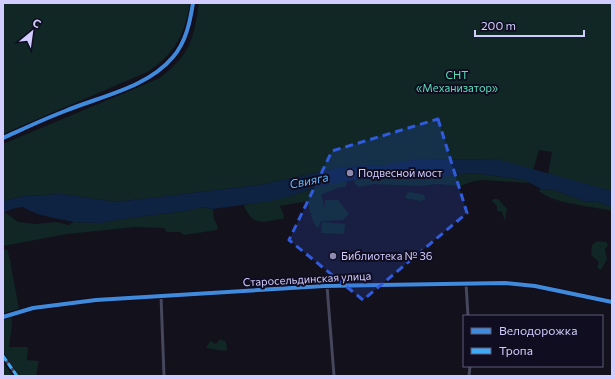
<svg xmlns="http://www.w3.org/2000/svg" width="615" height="379" font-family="Commissioner,sans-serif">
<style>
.green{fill:#102726}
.water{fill:#0e2241}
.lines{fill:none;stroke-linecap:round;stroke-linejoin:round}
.street{stroke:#46465d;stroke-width:3}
.quiet{stroke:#3fa9f5;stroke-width:3;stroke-dasharray:6 3;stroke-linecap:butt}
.cycleway-casing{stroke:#100d20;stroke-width:6}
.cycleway{stroke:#408adc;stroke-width:4}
.marked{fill:#2f5bdc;fill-opacity:0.2;stroke:#2f5bdc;stroke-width:3;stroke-dasharray:8 5;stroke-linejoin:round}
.poi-dot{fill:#8e8bb0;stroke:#100d20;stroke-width:1.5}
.labels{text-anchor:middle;stroke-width:4;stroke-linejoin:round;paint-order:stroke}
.park-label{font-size:11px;fill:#5adeb8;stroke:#100d20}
.poi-label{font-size:11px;fill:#d1cdff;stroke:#100d20;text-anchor:start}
.street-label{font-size:11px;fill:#d1cdff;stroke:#100d20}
.water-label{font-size:12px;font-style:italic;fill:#5cb9fd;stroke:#100d20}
</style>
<rect width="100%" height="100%" fill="#13111c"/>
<g class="green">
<path d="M3,3H190C185,34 174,55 147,72L3,134Z"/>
<path d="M199,3H612V191L548,174L552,152L539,150L533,170L496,159L413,160L386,165L342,167L259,185L116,202L62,194L24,196L3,201V144L160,78C191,53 193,41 199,3Z"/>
<polygon points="473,173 525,180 531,183 485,180 474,181 460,186 437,184 419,186 373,184 359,187 355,184 354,181 359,179 411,177 429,178"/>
<path d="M345,181L347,183L345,187H340L321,195L325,208V200H338L349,214L343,220L321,221L318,228C315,227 312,219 311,215L312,213H310L308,201L280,206L284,216L283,219C261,221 256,228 244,207L245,205L291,196L320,186Z"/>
<path d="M541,189L554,190L584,201L598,202L612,207V211C592,206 554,204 539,191Z"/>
<polygon points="411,192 424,195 426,199 421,201 405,198 407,193"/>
<polygon points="493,199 498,199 507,209 505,221 502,212 497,211 497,206 492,201"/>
<polygon points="199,207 213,209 214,219 218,227 217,230 184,235 180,232 167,232 164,228 135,227 67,234 3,246 3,213 6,213 18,222 35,224 56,222 68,225 74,222 101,223 115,220 193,210"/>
<polygon points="322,222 345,224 344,234 321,233"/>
<polygon points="597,241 606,242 608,245 605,250 607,259 601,270 597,268 599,262 591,255 592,245"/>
<polygon points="7,249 10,260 19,309 3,313 3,250"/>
<polygon points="11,317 12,324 9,347 28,347 27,360 39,361 36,376 19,376 3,352 3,320"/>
<polygon points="220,339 226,342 227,348 226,351 206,348 210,341 216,344"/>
<polygon points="3,362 13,376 3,376"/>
</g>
<polygon class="water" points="496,159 612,191 612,207 598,202 584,201 554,190 541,189 525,180 473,173 429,178 411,177 359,179 320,186 291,196 270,201 213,209 200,207 193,210 115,220 101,223 74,222 54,218 37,214 22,207 12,209 3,213 3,201 24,196 62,194 116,202 259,185 342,167 386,165 413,160"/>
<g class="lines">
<g class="street">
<path d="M3,138C23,129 44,119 65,111C101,96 147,88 173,57C186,42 190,22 193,3"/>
<polyline points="466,283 468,316"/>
<polyline points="327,286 334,376"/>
<polyline points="161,296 164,376"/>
<polyline points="3,317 33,308 96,300 324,286 380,285 505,283 535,286 612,302"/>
<polyline points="3,356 17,376"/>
<polyline points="469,376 470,366"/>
</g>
<polyline class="quiet" points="3,356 17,376"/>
<defs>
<g id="cycleway">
<path d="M3,138C23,129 44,119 65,111C101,96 147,88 173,57C186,42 190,22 193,3"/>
<polyline points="3,317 33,308 96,300 324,286 380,285 505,283 535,286 612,302"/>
</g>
</defs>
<use href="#cycleway" class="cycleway-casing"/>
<use href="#cycleway" class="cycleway"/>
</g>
<path class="marked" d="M438,119L467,213L363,300L289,240L332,151Z"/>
<g class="poi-dot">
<circle cx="350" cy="173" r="4"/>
<circle cx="333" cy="256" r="4"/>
</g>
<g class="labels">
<g class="park-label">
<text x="457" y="79">СНТ<tspan x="457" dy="13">«Механизатор»</tspan></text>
</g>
<g class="poi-label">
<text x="358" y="177">Подвесной мост</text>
<text x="341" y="260">Библиотека № 36</text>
</g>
<g class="street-label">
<text transform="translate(307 279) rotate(-3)" y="4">Старосельдинская улица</text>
</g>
<g class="water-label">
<text transform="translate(309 181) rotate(-11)" y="4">Свияга</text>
</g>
</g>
<rect width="615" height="379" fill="none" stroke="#d1cdff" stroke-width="8"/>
<rect x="463" y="315" width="140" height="52" fill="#100d20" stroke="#5d5a79"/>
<rect x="471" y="328" width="20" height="6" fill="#408adc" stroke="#5d5a79"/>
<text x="499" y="335" font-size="12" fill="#d1cdff">Велодорожка</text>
<rect x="471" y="348" width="20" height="6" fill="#3fa9f5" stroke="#5d5a79"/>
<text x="499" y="355" font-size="12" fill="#d1cdff">Тропа</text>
<g transform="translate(32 32) rotate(29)" stroke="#100d20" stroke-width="3" paint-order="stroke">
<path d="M0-3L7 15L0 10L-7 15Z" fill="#d1cdff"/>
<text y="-6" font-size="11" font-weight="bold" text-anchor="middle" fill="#d1cdff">С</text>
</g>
<path d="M475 30v6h109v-6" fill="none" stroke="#d1cdff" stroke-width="2"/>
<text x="481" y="30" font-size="12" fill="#d1cdff" stroke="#100d20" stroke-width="3" paint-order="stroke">200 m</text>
</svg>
